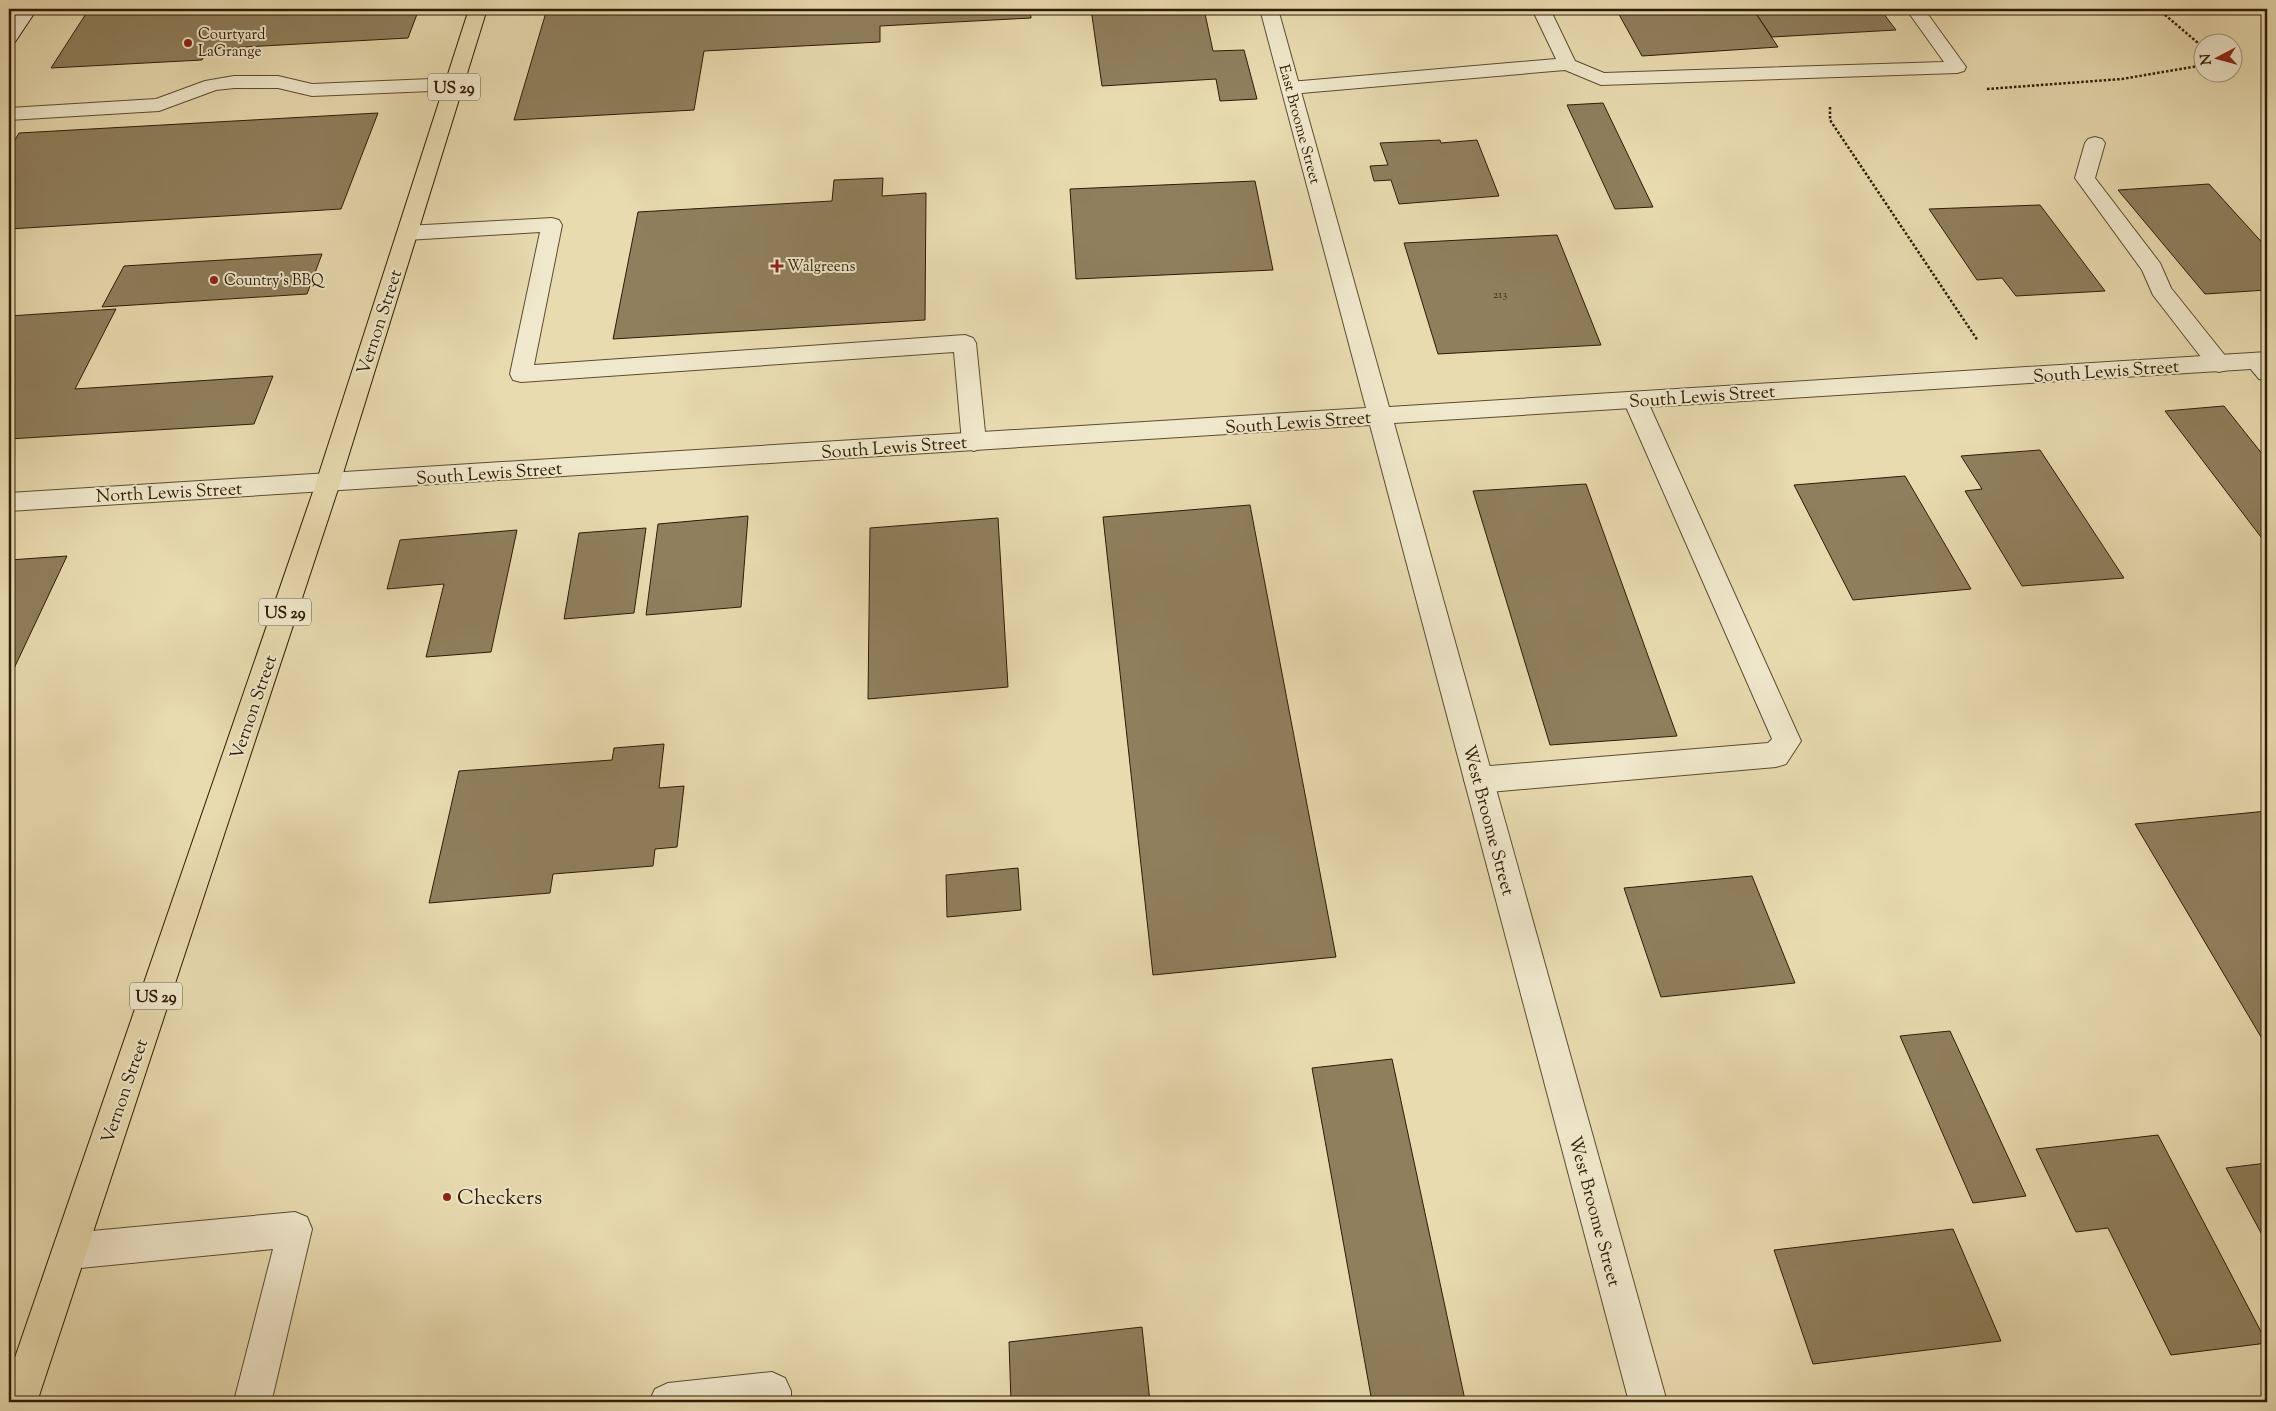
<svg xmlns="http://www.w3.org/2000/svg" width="2276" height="1411" font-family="'Sorts Mill Goudy',serif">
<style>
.building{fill:#8f7f5d;stroke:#2e1c03}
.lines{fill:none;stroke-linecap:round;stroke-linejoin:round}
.service-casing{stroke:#5c4c2e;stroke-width:2}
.minor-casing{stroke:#5c4c2e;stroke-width:2}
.secondary-casing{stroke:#2e1c03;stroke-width:2}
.primary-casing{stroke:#2e1c03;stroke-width:2}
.path{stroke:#2e1c03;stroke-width:2.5;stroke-dasharray:2.5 2;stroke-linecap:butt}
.service{fill:#f0e8cc;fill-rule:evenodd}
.minor{fill:#f0e8cc;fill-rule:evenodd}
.secondary{fill:#f0e8cc;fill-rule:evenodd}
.primary{fill:#e8dbb0;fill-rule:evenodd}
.poi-dot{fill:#8f2418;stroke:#f0e8cc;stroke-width:2}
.labels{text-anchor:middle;stroke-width:4;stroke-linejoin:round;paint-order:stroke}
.far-number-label{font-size:12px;fill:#46351a}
.far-poi-label{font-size:15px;fill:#2e1c03;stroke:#f0e8cc;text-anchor:start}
.far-street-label{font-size:15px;fill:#2e1c03;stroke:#f0e8cc}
.shield{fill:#f0e8cc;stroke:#68593f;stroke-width:1}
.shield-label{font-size:16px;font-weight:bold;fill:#2e1c03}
.street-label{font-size:18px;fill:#2e1c03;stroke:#f0e8cc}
.near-poi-label{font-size:21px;fill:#2e1c03;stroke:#f0e8cc;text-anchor:start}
</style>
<rect width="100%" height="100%" fill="#e8dbb0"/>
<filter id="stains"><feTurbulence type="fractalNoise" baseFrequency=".004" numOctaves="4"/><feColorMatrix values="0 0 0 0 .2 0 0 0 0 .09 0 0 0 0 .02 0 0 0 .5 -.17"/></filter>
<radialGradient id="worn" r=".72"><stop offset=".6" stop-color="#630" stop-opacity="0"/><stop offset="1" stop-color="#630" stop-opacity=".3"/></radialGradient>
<g class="building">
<polygon points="89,9 419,9 408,38 208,49 202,60 51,68"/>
<polygon points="547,9 1030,9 1031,18 880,26 880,42 704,51 694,110 514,120"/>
<polygon points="1091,9 1204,9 1213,51 1244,50 1257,99 1220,101 1216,79 1102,86"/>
<polygon points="1616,9 1753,9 1778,47 1642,56"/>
<polygon points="1753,9 1880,9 1896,30 1772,37"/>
<polygon points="1603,103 1653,207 1615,209 1567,105"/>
<polygon points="378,113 341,209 9,229 9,150 19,133"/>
<polygon points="1440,140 1441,143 1477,140 1499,196 1399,204 1391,180 1374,181 1370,166 1388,165 1380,143"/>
<polygon points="883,178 882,196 926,193 925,320 613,339 638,212 832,201 834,180"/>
<polygon points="1255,181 1273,270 1076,279 1070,189"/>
<polygon points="2209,184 2267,248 2267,290 2205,294 2118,190"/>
<polygon points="2040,205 2105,291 2016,296 2002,278 1977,280 1929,209"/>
<polygon points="1557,235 1601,345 1438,354 1404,243"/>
<polygon points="322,254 307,294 102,307 124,266"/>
<polygon points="116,309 75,389 273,376 254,424 9,439 9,316"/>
<polygon points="2224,406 2267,460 2267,545 2165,411"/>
<polygon points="2040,450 2124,578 2022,586 1965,491 1982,489 1961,456"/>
<polygon points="1905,476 1971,589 1853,600 1794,485"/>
<polygon points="1586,484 1677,736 1550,745 1473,491"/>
<polygon points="1250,505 1336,957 1153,975 1103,517"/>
<polygon points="748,516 741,607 646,615 658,524"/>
<polygon points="998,518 1008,687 868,699 870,528"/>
<polygon points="646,528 634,613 564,619 579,533"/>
<polygon points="517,530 491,652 426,657 444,584 387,589 400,540"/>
<polygon points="67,556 9,679 9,560"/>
<polygon points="664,744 659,788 684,786 677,847 655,849 653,866 553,874 550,893 429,903 459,771 612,760 614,748"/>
<polygon points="2267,811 2267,1047 2135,824"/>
<polygon points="1018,868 1021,910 947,917 946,875"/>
<polygon points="1752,876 1795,983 1661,997 1624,888"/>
<polygon points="1950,1031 2026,1196 1973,1203 1900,1036"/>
<polygon points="1392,1059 1465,1400 1448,1402 1372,1402 1312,1068"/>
<polygon points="2158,1135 2267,1343 2171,1355 2108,1228 2076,1232 2036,1149"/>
<polygon points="2267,1163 2267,1244 2226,1168"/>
<polygon points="1953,1229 2001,1341 1813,1364 1774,1250"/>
<polygon points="1142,1327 1150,1402 1011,1402 1009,1342"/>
</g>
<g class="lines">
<defs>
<g id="service">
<polygon points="1532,9 1550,9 1575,61 1604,73 1944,62 1906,9 1924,9 1966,67 1964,71 1957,73 1601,85 1565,70 1290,94 1283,92 1281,88 1283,84 1290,82 1556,59"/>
<polygon points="234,76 278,76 312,84 455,78 462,80 464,84 462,88 455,90 312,96 278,88 234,88 216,90 159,111 9,120 9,108 156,99 205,81"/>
<polygon points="2095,137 2102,139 2105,143 2095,178 2160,263 2171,288 2227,358 2230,364 2227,370 2219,372 2211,370 2153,295 2142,270 2075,178 2085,143 2088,139"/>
<polygon points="552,218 559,220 562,225 534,365 965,335 973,338 976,343 986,442 982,448 974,451 966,448 962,442 954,352 521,382 513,380 510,374 540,232 407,240 400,238 397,233 400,228 407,226"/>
<polygon points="2255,353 2263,355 2267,360 2267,381 2259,379 2244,361 2247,355"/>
<polygon points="1635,392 1643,394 1647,400 1801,741 1786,764 1776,767 1478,793 1468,789 1464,780 1468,771 1478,767 1768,743 1772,739 1623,400 1627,394"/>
<polygon points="295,1212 307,1217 312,1229 272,1399 274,1402 234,1401 273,1249 70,1269 58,1263 52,1251 58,1239 70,1233"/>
<polygon points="772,1372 785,1378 791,1391 791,1402 649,1402 655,1389 668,1383"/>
</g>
<polygon id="minor" points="1260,9 1278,9 1389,407 2267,352 2267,368 1394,423 1667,1402 1629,1402 1370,425 9,511 9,493 1366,408"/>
<polygon id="secondary" points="19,9 37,9 15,42 9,43 9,25"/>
<polygon id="primary" points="469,9 487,9 340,483 37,1402 9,1402 9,1375 316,483"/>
</defs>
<use href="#service" class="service-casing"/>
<use href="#minor" class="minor-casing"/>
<use href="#secondary" class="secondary-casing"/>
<use href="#primary" class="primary-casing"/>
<g class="path">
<polyline points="2158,9 2204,48"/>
<polyline points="1987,89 2122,79 2204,65"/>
<polyline points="1830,107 1830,120 1978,341"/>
</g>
<use href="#service" class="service"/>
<use href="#minor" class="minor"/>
<use href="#secondary" class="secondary"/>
<use href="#primary" class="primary"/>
</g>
<g class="poi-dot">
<circle cx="188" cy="43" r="5"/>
<path d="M774.5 258.5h5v5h5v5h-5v5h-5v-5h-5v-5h5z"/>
<circle cx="214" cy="280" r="5"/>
<circle cx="447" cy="1197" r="5"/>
</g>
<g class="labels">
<g class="far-number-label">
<text x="1500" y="298">213</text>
</g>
<g class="far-poi-label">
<text x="198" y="39">Courtyard<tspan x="198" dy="17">LaGrange</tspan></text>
<text x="787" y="271">Walgreens</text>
<text x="224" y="285">Country's BBQ</text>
</g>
<g class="far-street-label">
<text transform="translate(1300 124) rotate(75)" y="5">East Broome Street</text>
</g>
<g class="shield">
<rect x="428" y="73.5" width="52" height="27" rx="4"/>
<rect x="259" y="598.5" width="52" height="27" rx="4"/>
<rect x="130" y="982.5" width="52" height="27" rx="4"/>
</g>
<g class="shield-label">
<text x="454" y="93">US 29</text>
<text x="285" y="618">US 29</text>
<text x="156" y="1002">US 29</text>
</g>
<g class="street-label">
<text transform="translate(379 322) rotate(-72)" y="6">Vernon Street</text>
<text transform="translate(2106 371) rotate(-4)" y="6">South Lewis Street</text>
<text transform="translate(1702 396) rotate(-4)" y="6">South Lewis Street</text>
<text transform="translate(1298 422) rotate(-4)" y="6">South Lewis Street</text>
<text transform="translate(894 447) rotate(-4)" y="6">South Lewis Street</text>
<text transform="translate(489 473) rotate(-4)" y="6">South Lewis Street</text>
<text transform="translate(169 492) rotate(-3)" y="6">North Lewis Street</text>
<text transform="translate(253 707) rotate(-71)" y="6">Vernon Street</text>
<text transform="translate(1489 820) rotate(75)" y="6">West Broome Street</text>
<text transform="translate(124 1091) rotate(-71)" y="6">Vernon Street</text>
<text transform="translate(1595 1211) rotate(75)" y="6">West Broome Street</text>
</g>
<g class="near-poi-label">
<text x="457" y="1204">Checkers</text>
</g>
</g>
<rect width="2276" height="1411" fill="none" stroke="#e8dbb0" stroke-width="30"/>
<rect x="10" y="10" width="2256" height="1391" fill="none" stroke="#2e1c03" stroke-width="2.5"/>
<rect x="15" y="15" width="2246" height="1381" fill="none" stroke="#2e1c03"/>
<g transform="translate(2218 58) rotate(264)"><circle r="24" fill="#f0e8cc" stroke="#a2967c"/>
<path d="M0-4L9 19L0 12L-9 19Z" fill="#8f2418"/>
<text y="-8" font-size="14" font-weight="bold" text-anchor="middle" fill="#2e1c03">N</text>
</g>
<rect width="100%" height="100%" filter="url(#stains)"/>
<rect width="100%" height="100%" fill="url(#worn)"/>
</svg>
